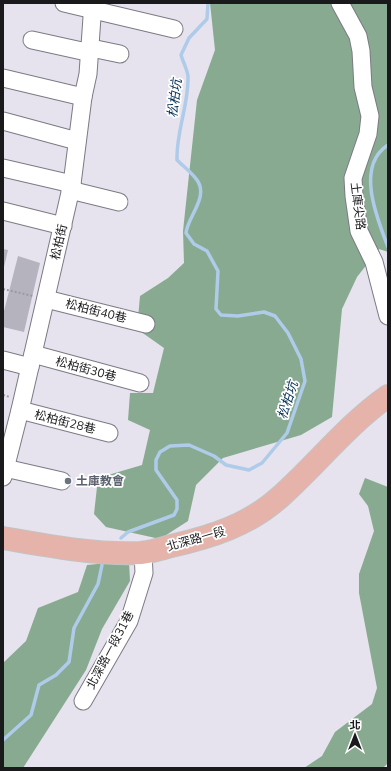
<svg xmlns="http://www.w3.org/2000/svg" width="391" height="771" font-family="'Nunito Sans','Noto Sans TC',sans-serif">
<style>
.forest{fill:#88aa90}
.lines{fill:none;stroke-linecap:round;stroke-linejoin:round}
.stream{stroke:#afcbea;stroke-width:3.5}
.building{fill:#b5b3bd}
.minor-casing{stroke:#7c7a84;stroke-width:19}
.major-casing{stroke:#c3c3c4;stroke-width:24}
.path{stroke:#9b99a1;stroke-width:2;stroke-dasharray:2 2;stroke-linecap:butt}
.minor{stroke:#fff;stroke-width:17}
.major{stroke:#e6b3aa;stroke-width:22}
.worship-dot{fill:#6b7280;stroke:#fff;stroke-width:1.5}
.labels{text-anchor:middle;stroke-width:3.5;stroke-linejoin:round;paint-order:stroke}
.street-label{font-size:12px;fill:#1a191c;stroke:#fff}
.worship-label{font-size:12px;font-weight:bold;fill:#5b616d;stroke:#fff;text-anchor:start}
.water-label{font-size:13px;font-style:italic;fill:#033056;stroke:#fff}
</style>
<rect width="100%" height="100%" fill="#e6e3ee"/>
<g class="forest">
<polygon points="210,3 388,3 388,252 379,249 357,277 342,309 332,417 301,435 223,458 196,485 188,521 160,539 106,527 94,514 98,478 142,465 150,430 128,420 130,393 153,393 164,348 137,329 140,296 168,278 184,263 183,231 197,100 215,50"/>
<polygon points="365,478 388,487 388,763 383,768 304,768 322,756 335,732 372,704 377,688 359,593 359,574 374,531 368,506 359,494"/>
<polygon points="129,561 130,581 102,629 86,670 23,768 3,768 3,663 26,641 38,608 78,592 87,565"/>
</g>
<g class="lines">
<g class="stream">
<path d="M388,145C355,166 377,218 388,247"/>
<path d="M121,538L128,532L174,515L177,509V500L156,470V460L160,452L170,446L189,445L214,456L226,465L249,470L262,463L287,433L305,381L301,359L288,333L275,316L264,312L238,316L221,315L216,309L218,271L207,251L194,244L186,233C188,216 209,197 197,180C192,173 183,166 177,160C176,131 189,105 188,76C187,69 183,62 181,55L189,38L207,19L208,3"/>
<polyline points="3,740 31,715 39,685 56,675 69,662 74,628 98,584 102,565"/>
</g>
</g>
<g class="building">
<polygon points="3,249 8,250 4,267 3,267"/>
<polygon points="18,256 40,263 24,332 3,327 3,315"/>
</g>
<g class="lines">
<defs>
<g id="minor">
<polyline points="64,3 174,29"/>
<polyline points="340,3 358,36 361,51 363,87 370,116 368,134 353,178 354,196 359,231 374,262 388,316"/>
<polyline points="32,40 82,51 96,49 120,54"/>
<polyline points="3,78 83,97"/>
<polyline points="3,121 77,141"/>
<polyline points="3,168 72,184"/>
<polyline points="70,190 119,202"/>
<polyline points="3,211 63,226"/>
<polyline points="46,299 146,324"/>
<polyline points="33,354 140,383"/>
<polyline points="3,360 30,367"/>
<polyline points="20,410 109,433"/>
<polyline points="5,468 62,481"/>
<polyline points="3,477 20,410 72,184 83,97 88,74 93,3"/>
<polyline points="83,701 129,621 144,573 143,553"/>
</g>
<path id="major" d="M3,538C48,546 96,555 141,553C151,552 161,549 171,546C211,537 249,525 280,497C316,465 348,424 388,396"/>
</defs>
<use href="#minor" class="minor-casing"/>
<use href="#major" class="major-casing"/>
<g class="path">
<polyline points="3,289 33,296"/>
<polyline points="3,395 10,397"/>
</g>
<use href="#minor" class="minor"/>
<use href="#major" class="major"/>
</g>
<circle class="worship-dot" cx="68" cy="481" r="4"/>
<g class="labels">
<g class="street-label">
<text transform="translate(358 206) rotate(83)" y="4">土庫尖路</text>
<text transform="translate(59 242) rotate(-77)" y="4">松柏街</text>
<text transform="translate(96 311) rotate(14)" y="4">松柏街40巷</text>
<text transform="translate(86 369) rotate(15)" y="4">松柏街30巷</text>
<text transform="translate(65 422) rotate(14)" y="4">松柏街28巷</text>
<text transform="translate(196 539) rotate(-16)" y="4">北深路一段</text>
<text transform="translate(110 650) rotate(-62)" y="4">北深路一段31巷</text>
</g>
<g class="worship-label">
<text x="76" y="485">土庫教會</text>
</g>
<g class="water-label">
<text transform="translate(174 98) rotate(-83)" y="5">松柏坑</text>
<text transform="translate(287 400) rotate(-72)" y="5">松柏坑</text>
</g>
</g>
<rect width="391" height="771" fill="none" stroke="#1a191c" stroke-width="8"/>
<g transform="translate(355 735)" stroke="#ffffff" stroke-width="3" paint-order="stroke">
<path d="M0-3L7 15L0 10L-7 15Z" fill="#1a191c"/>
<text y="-6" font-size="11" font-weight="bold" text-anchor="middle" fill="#1a191c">北</text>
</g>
</svg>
